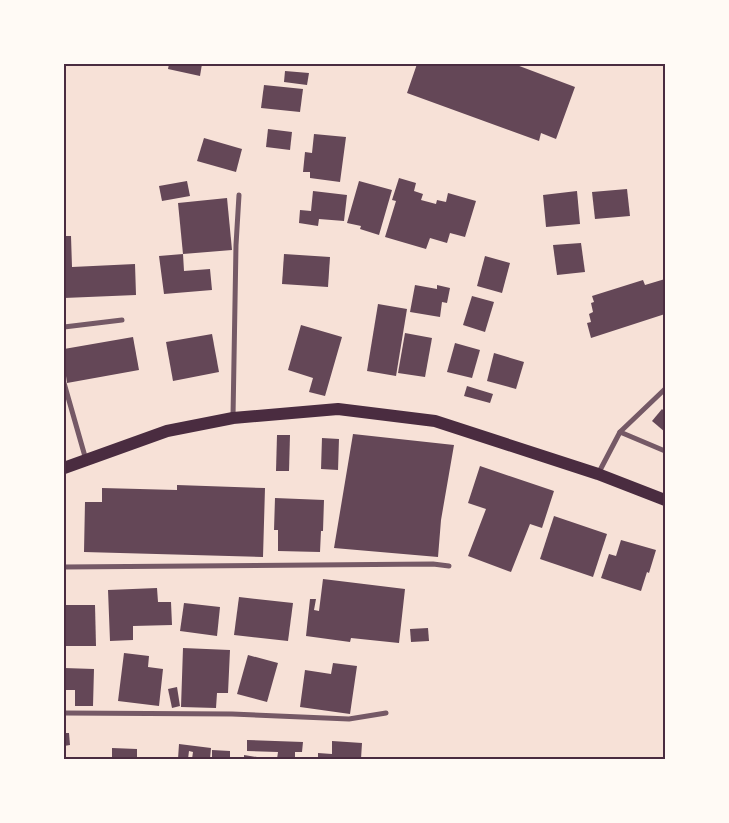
<svg xmlns="http://www.w3.org/2000/svg" width="729" height="823" font-family="Inter,sans-serif">
<style>
.building{fill:#644757}
.lines{fill:none;stroke-linecap:round;stroke-linejoin:round}
.minor{stroke:#755966;stroke-width:5}
.primary{stroke:#4a2c40;stroke-width:12}
.neatline{fill:none;stroke:#4a2c40;stroke-width:2}
</style>
<rect width="100%" height="100%" fill="#f7e1d7"/>
<g class="building">
<polygon points="169,64 202,64 200,76 168,69"/>
<polygon points="417,64 514,64 575,87 556,139 541,133 539,141 407,93"/>
<polygon points="285,71 309,73 307,85 284,82"/>
<polygon points="264,85 303,89 300,112 261,108"/>
<polygon points="268,129 292,132 290,150 266,147"/>
<polygon points="314,134 346,137 340,182 310,178 310,172 303,172 305,152 312,153"/>
<polygon points="204,138 242,149 236,172 197,161"/>
<polygon points="399,178 416,183 414,191 423,194 421,200 436,204 437,200 446,202 448,193 476,201 465,237 450,233 447,243 430,238 426,249 385,237 396,201 392,200"/>
<polygon points="187,181 190,196 162,201 159,186"/>
<polygon points="359,181 392,190 379,235 360,229 361,226 347,223"/>
<polygon points="627,189 630,216 595,219 592,192"/>
<polygon points="313,191 347,195 344,221 319,219 318,226 299,223 300,210 311,211"/>
<polygon points="577,191 580,224 546,227 543,195"/>
<polygon points="227,198 232,250 183,254 178,203"/>
<polygon points="64,236 71,236 72,267 135,264 136,295 64,298"/>
<polygon points="581,243 585,272 557,275 553,245"/>
<polygon points="183,254 184,271 210,269 212,290 164,294 159,256"/>
<polygon points="284,254 330,257 328,287 282,284"/>
<polygon points="485,256 510,263 502,293 477,286"/>
<polygon points="665,279 665,314 591,338 587,323 591,322 589,314 593,312 591,303 594,302 592,296 643,280 645,285"/>
<polygon points="415,285 437,289 437,285 450,288 447,303 442,302 440,317 410,312"/>
<polygon points="472,296 494,302 485,332 463,325"/>
<polygon points="378,304 407,309 396,376 367,371"/>
<polygon points="301,325 342,337 325,396 309,392 313,378 288,370"/>
<polygon points="405,333 432,338 425,377 398,373"/>
<polygon points="212,334 219,372 173,381 166,342"/>
<polygon points="133,337 139,370 67,383 64,362 64,349"/>
<polygon points="455,343 480,350 472,378 447,372"/>
<polygon points="494,353 524,362 516,389 487,381"/>
<polygon points="467,386 493,394 490,403 464,396"/>
<polygon points="662,409 665,412 665,432 652,421"/>
<polygon points="353,434 454,445 441,520 438,557 334,548"/>
<polygon points="277,435 290,435 289,471 276,471"/>
<polygon points="322,438 339,439 338,470 321,469"/>
<polygon points="480,466 554,491 542,528 530,524 511,572 468,556 486,509 468,503"/>
<polygon points="177,485 265,488 263,557 84,552 85,502 102,502 102,488 177,490"/>
<polygon points="275,498 324,500 323,531 321,531 320,552 278,551 278,530 274,530"/>
<polygon points="554,516 607,534 593,577 540,559"/>
<polygon points="621,540 656,550 649,573 647,572 641,591 601,578 609,554 616,556"/>
<polygon points="323,579 405,589 399,643 351,638 350,642 306,636 310,599 316,599 314,610 319,611"/>
<polygon points="157,588 158,602 171,602 172,625 133,626 133,640 110,641 108,590"/>
<polygon points="239,597 293,603 288,641 234,635"/>
<polygon points="184,603 220,607 217,636 180,631"/>
<polygon points="64,605 95,605 96,646 64,646"/>
<polygon points="428,628 429,641 411,642 410,629"/>
<polygon points="183,648 230,650 228,693 217,693 216,708 181,707"/>
<polygon points="124,653 149,656 148,667 163,669 159,706 118,701"/>
<polygon points="248,655 278,663 267,702 237,694"/>
<polygon points="333,663 357,666 350,714 300,707 305,670 331,674"/>
<polygon points="64,668 94,669 93,706 75,706 75,690 64,690"/>
<polygon points="177,687 180,706 172,708 168,689"/>
<polygon points="64,733 69,733 70,745 64,746"/>
<polygon points="247,740 303,742 302,752 295,752 295,759 277,759 278,752 247,751"/>
<polygon points="332,741 362,743 361,759 318,759 318,753 332,754"/>
<polygon points="179,744 211,748 210,759 192,759 193,752 189,751 188,759 178,759"/>
<polygon points="112,748 137,749 137,759 112,759"/>
<polygon points="212,750 230,751 230,759 212,759"/>
<polygon points="244,755 263,758 263,759 244,759"/>
</g>
<g class="lines">
<g class="minor">
<polyline points="64,327 122,320"/>
<polyline points="64,383 86,460"/>
<polyline points="233,417 236,245 239,195"/>
<polyline points="620,432 665,451"/>
<polyline points="598,474 620,432 665,389"/>
<polyline points="64,567 433,564 449,566"/>
<polyline points="64,713 232,714 349,719 386,713"/>
</g>
<polyline class="primary" points="64,468 167,431 233,418 338,409 435,421 598,474 665,500"/>
</g>
<rect width="729" height="823" fill="none" stroke="#fffaf5" stroke-width="130"/>
<rect x="65" y="65" width="599" height="693" class="neatline"/>
</svg>
